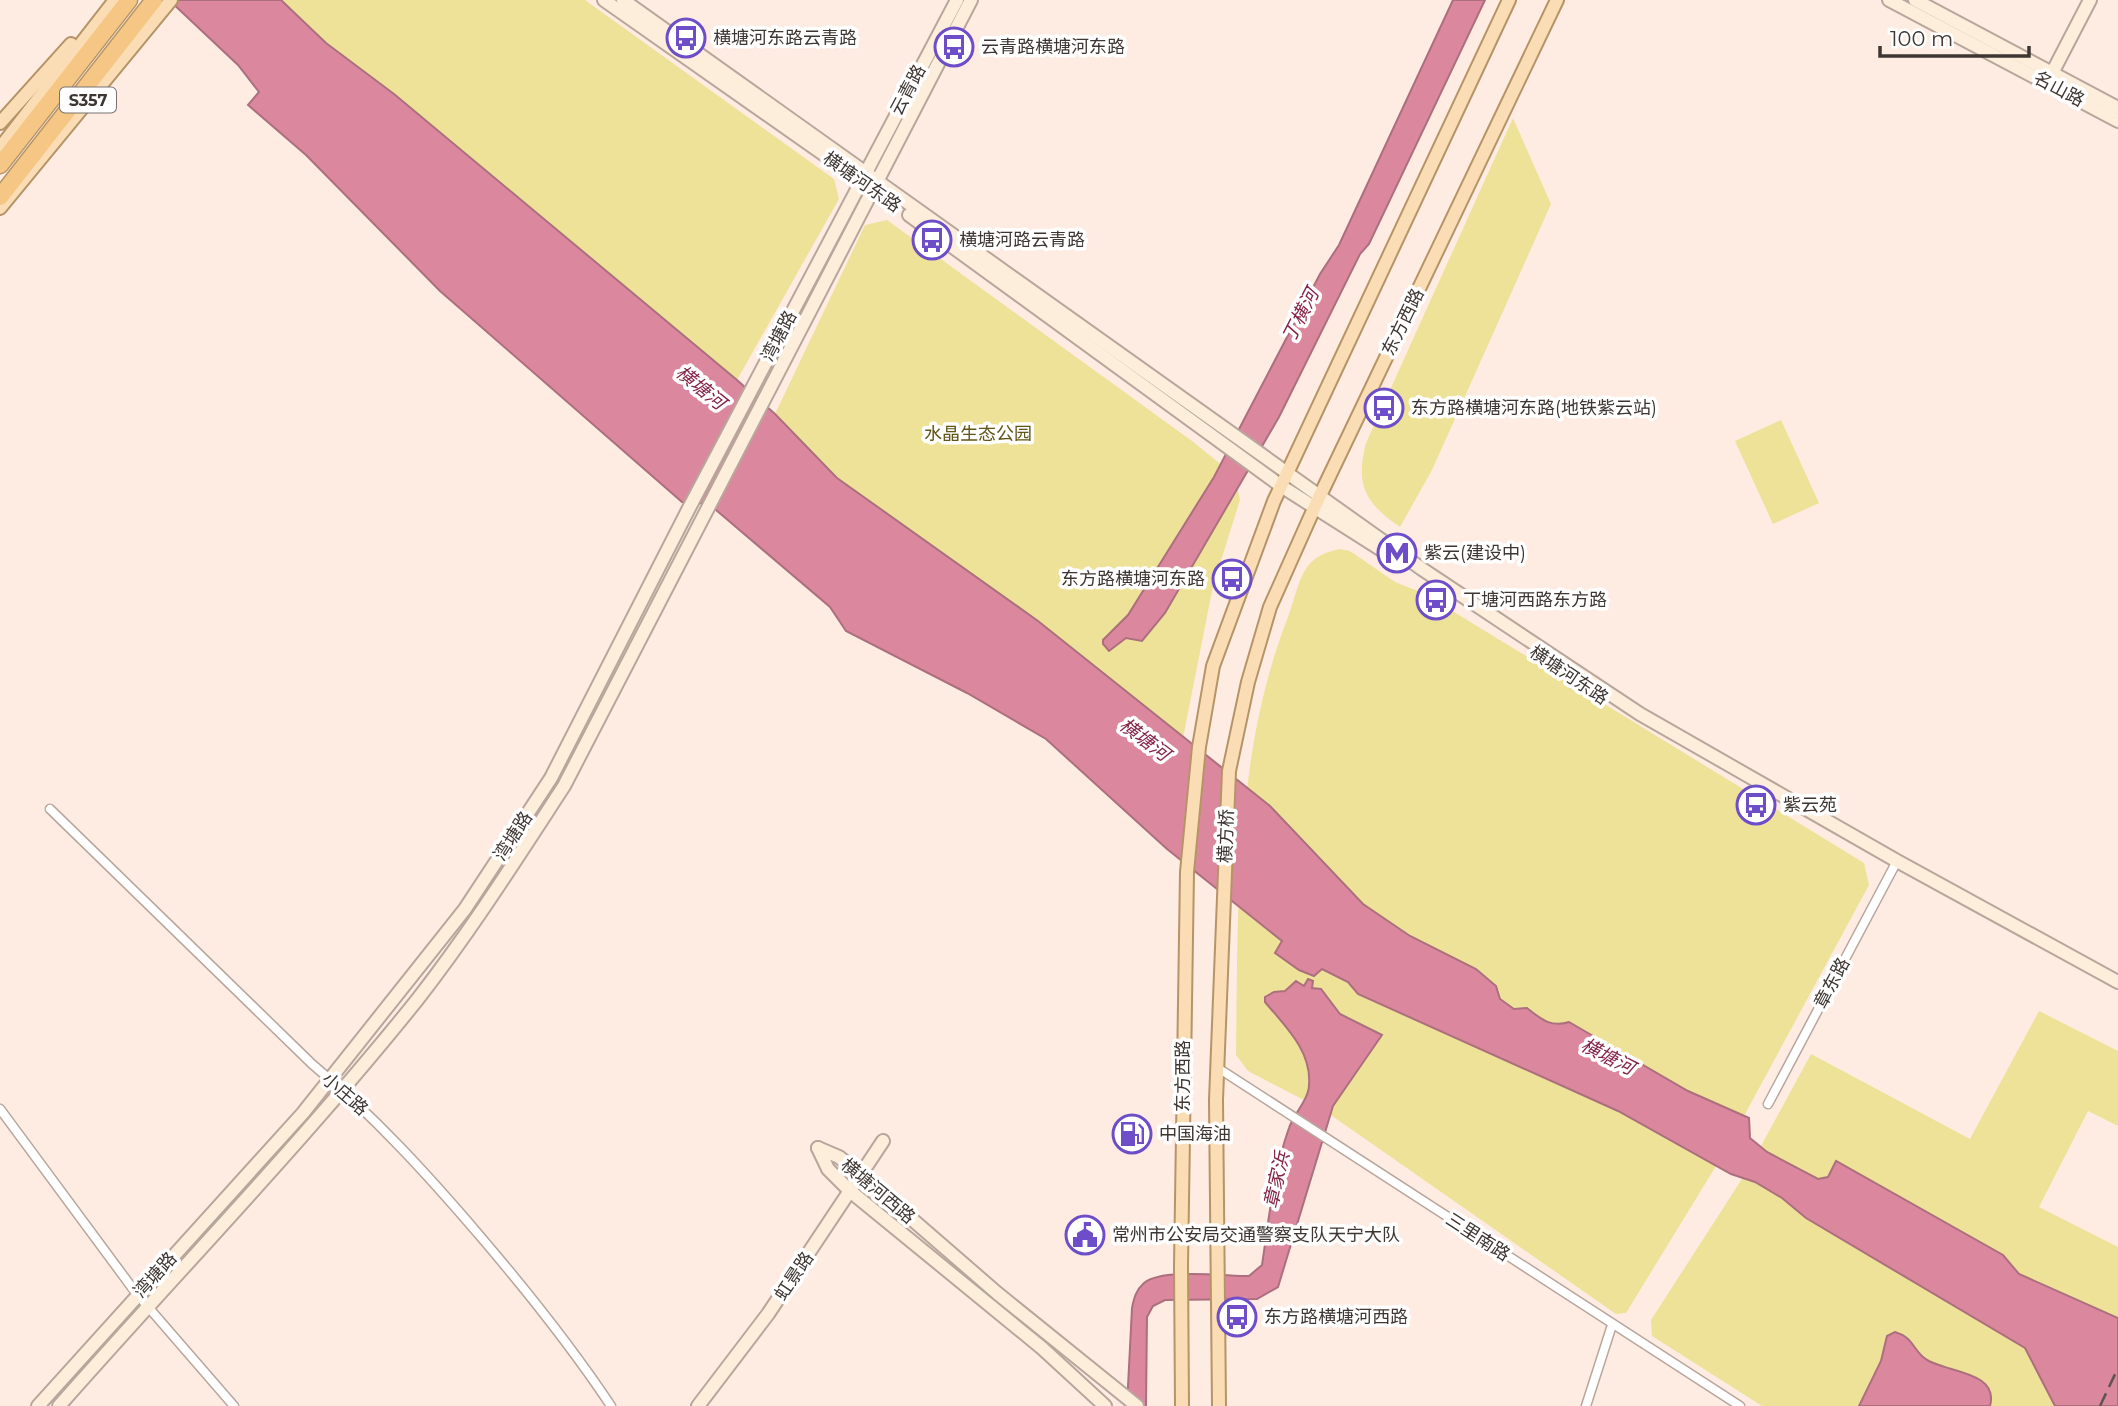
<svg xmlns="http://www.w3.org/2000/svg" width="2118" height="1406" font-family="Montserrat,'Noto Sans SC',sans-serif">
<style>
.green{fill:#eee299}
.water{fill:#db889e;stroke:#ac6f7e;stroke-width:2}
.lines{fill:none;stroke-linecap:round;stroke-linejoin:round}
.street-casing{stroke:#b8a69d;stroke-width:11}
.secondary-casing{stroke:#b8a69d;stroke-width:16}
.primary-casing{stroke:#b59467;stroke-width:16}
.highway-casing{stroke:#b59467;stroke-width:19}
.street{stroke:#fff;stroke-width:8}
.secondary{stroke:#fceeda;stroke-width:12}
.primary{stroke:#faddb5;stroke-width:12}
.highway{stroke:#f6c784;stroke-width:16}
.rail{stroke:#5e5550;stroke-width:2.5;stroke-dasharray:14 7;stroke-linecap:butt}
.labels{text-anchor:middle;stroke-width:7;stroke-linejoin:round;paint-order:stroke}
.shield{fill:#fff;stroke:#777270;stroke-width:2}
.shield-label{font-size:16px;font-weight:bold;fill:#3d3632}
.poi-label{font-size:18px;fill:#3d3632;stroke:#fff;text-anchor:start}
.street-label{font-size:18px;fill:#3d3632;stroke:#fff}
.park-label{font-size:18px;fill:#605618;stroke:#fff}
.water-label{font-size:19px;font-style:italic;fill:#852346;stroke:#fff}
</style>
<rect width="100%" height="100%" fill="#feece2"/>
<g class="green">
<polygon points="281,0 585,0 834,179 839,199 737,380 394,94 326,43"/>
<path d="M1513,118L1551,204L1432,470L1400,527C1365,503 1355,485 1366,443Z"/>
<polygon points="887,220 1192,441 1228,470 1236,482 1240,500 1213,586 1183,738 1038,621 837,478 775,414 865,225"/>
<polygon points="1781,420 1819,503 1773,524 1735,441"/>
<path d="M1339,549L1350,551L1395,582L1423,593L1864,863L1869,885L1724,1153L1626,1313L1616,1314L1325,1111L1248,1071L1236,1055C1238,909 1234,755 1288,617C1294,601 1298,580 1307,567C1315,556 1327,552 1339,549Z"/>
<polygon points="2039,1011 2118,1051 2118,1126 2088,1111 2039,1207 2118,1247 2118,1337 2084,1406 1762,1406 1652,1336 1651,1320 1749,1168 1811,1054 1970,1139"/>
</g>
<g class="water">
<path d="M169,0H281L326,43L394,94L737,380L775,414L837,478L1038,621L1270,806L1363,904L1410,936L1476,969L1496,986L1500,999L1514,1009L1527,1008C1541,1019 1551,1028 1569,1022L1688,1091L1749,1118L1750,1138L1767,1152L1818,1179L1828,1177L1836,1161L2003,1255L2019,1274L2118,1318V1406H2055L2025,1348L1806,1218L1782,1198L1755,1182L1731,1174L1618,1111L1358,994L1348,982L1322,969L1314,976L1299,970L1275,953L1282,941L1167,849L1046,739L967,693L846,631L830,607L709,504L682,502L440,291L306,155L248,105L259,92L238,65Z"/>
<polygon points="1453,0 1485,0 1369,244 1360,254 1279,417 1165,613 1142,641 1126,638 1109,651 1103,644 1103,640 1128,615 1214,477 1320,274 1339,245"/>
<path d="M1308,979L1313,981L1312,988L1321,989L1340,1014L1382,1035L1333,1106L1278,1287L1257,1299L1165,1300L1153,1306L1147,1317L1146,1406H1127L1132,1308C1134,1298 1136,1290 1144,1283C1163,1268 1224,1276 1249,1276L1262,1265C1269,1219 1273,1173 1289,1128C1293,1115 1309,1099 1309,1085C1312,1051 1285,1026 1265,1002V997L1274,992L1285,991L1296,981L1304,986Z"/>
<path d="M1895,1332C1912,1337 1912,1347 1923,1357C1940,1373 2000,1369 1990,1406H1859L1881,1361L1887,1336Z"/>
</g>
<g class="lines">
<defs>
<g id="street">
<path d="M50,809L312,1064C374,1116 428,1175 480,1236C527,1291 571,1346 611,1406"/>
<polyline points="1218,1068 1740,1406"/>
<polyline points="1768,1104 1897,861"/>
<polyline points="0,1109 136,1293 234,1406"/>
<polyline points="1586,1406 1612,1325"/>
</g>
<g id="secondary">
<polyline points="604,0 866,184"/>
<polyline points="623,0 1422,569 1640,714 1897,861 2118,982"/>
<polyline points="1889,0 2118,121"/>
<polyline points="1915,0 2118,108"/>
<polyline points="2049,79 2090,0"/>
<polyline points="909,215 1281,486 1388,554"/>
<polyline points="818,1148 839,1157 861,1175 997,1293 1137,1406"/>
<polyline points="818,1148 828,1169 850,1191 1042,1348 1105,1406"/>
<polyline points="38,1406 303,1113 465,909 551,778 688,510 957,0"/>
<path d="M59,1406C178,1271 304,1141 417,1000C470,932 517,858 564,786L971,0"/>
<polyline points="698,1406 768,1314 883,1141"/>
</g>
<g id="primary">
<polyline points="0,123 71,44"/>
<polyline points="0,148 115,0"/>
<polyline points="0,208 171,0"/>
<polyline points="1182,1406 1181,1266 1187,872 1199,747 1213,666 1274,501 1509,0"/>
<polyline points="1219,1406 1216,1100 1229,771 1248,682 1270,607 1316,504 1557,0"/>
</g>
<g id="highway">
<polyline points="0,165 129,0"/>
<polyline points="0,197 154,0"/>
</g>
</defs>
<use href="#street" class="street-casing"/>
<use href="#secondary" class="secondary-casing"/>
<use href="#primary" class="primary-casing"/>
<use href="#highway" class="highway-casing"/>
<use href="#street" class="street"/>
<use href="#secondary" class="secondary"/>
<use href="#primary" class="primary"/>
<use href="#highway" class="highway"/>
<polyline class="rail" points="2100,1406 2118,1368"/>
</g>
<defs>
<symbol id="bus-ring" viewBox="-11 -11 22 22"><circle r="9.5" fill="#fff" stroke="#6d4ec8" stroke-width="1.5"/><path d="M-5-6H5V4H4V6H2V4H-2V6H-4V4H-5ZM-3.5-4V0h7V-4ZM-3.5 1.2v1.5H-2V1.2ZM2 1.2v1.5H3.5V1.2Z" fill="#6d4ec8"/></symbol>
<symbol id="metro-ring" viewBox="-11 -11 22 22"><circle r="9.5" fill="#fff" stroke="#6d4ec8" stroke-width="1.5"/><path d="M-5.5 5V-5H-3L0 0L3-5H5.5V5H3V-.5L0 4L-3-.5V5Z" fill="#6d4ec8"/></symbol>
<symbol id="fuel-ring" viewBox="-11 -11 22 22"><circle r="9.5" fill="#fff" stroke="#6d4ec8" stroke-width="1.5"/><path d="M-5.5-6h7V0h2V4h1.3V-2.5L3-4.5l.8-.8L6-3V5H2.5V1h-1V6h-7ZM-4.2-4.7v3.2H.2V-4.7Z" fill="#6d4ec8"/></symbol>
<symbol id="civic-ring" viewBox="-11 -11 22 22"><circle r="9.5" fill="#fff" stroke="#6d4ec8" stroke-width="1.5"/><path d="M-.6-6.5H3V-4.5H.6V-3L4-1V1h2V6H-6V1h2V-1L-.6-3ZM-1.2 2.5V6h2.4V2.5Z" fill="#6d4ec8"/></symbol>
</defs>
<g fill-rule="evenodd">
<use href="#bus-ring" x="664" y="16" width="44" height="44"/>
<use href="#bus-ring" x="932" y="25" width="44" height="44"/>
<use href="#bus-ring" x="910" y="218" width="44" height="44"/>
<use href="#bus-ring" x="1362" y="386" width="44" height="44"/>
<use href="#metro-ring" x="1375" y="531" width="44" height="44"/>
<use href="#bus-ring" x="1210" y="557" width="44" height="44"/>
<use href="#bus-ring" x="1414" y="578" width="44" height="44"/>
<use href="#bus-ring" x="1734" y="783" width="44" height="44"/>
<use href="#fuel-ring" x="1110" y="1112" width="44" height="44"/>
<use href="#civic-ring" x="1063" y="1213" width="44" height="44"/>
<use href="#bus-ring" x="1215" y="1295" width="44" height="44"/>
</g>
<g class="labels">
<rect class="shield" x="60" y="87.5" width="56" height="25" rx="5"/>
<g class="shield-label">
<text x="88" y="106">S357</text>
</g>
<g class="poi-label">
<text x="713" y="44">横塘河东路云青路</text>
<text x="981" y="53">云青路横塘河东路</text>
<text x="959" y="246">横塘河路云青路</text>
<text x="1411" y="414">东方路横塘河东路(地铁紫云站)</text>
<text x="1424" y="559">紫云(建设中)</text>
<text x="1205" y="585" text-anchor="end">东方路横塘河东路</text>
<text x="1463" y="606">丁塘河西路东方路</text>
<text x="1783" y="811">紫云苑</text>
<text x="1159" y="1140">中国海油</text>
<text x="1112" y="1241">常州市公安局交通警察支队天宁大队</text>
<text x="1264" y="1323">东方路横塘河西路</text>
</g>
<g class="street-label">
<text transform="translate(2059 89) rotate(28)" y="6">名山路</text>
<text transform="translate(908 90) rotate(-62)" y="6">云青路</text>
<text transform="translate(862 182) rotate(35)" y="6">横塘河东路</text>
<text transform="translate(1403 322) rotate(-64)" y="6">东方西路</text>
<text transform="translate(779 336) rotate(-62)" y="6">湾塘路</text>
<text transform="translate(1569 675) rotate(34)" y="6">横塘河东路</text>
<text transform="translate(513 836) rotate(-57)" y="6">湾塘路</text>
<text transform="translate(1226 836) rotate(-88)" y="6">横方桥</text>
<text transform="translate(1832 983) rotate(-62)" y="6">章东路</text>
<text transform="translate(1183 1076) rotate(-90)" y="6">东方西路</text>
<text transform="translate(345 1094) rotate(41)" y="6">小庄路</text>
<text transform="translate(878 1191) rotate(40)" y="6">横塘河西路</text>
<text transform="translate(1478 1237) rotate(33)" y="6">三里南路</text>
<text transform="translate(155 1275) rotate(-48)" y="6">湾塘路</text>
<text transform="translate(794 1276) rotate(-56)" y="6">虹景路</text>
</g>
<g class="park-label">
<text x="978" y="440">水晶生态公园</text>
</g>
<g class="water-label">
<text transform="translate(1300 315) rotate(-63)" y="7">丁横河</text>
<text transform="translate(701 387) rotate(39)" y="7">横塘河</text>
<text transform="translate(1145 739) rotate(37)" y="7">横塘河</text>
<text transform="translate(1608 1056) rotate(27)" y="7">横塘河</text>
<text transform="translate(1276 1180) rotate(-77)" y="7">章家浜</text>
</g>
</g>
<path d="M1880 46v10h149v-10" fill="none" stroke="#3d3632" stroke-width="3.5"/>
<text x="1890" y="46" font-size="21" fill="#3d3632" stroke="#ffffff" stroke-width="5" paint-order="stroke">100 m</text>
</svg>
